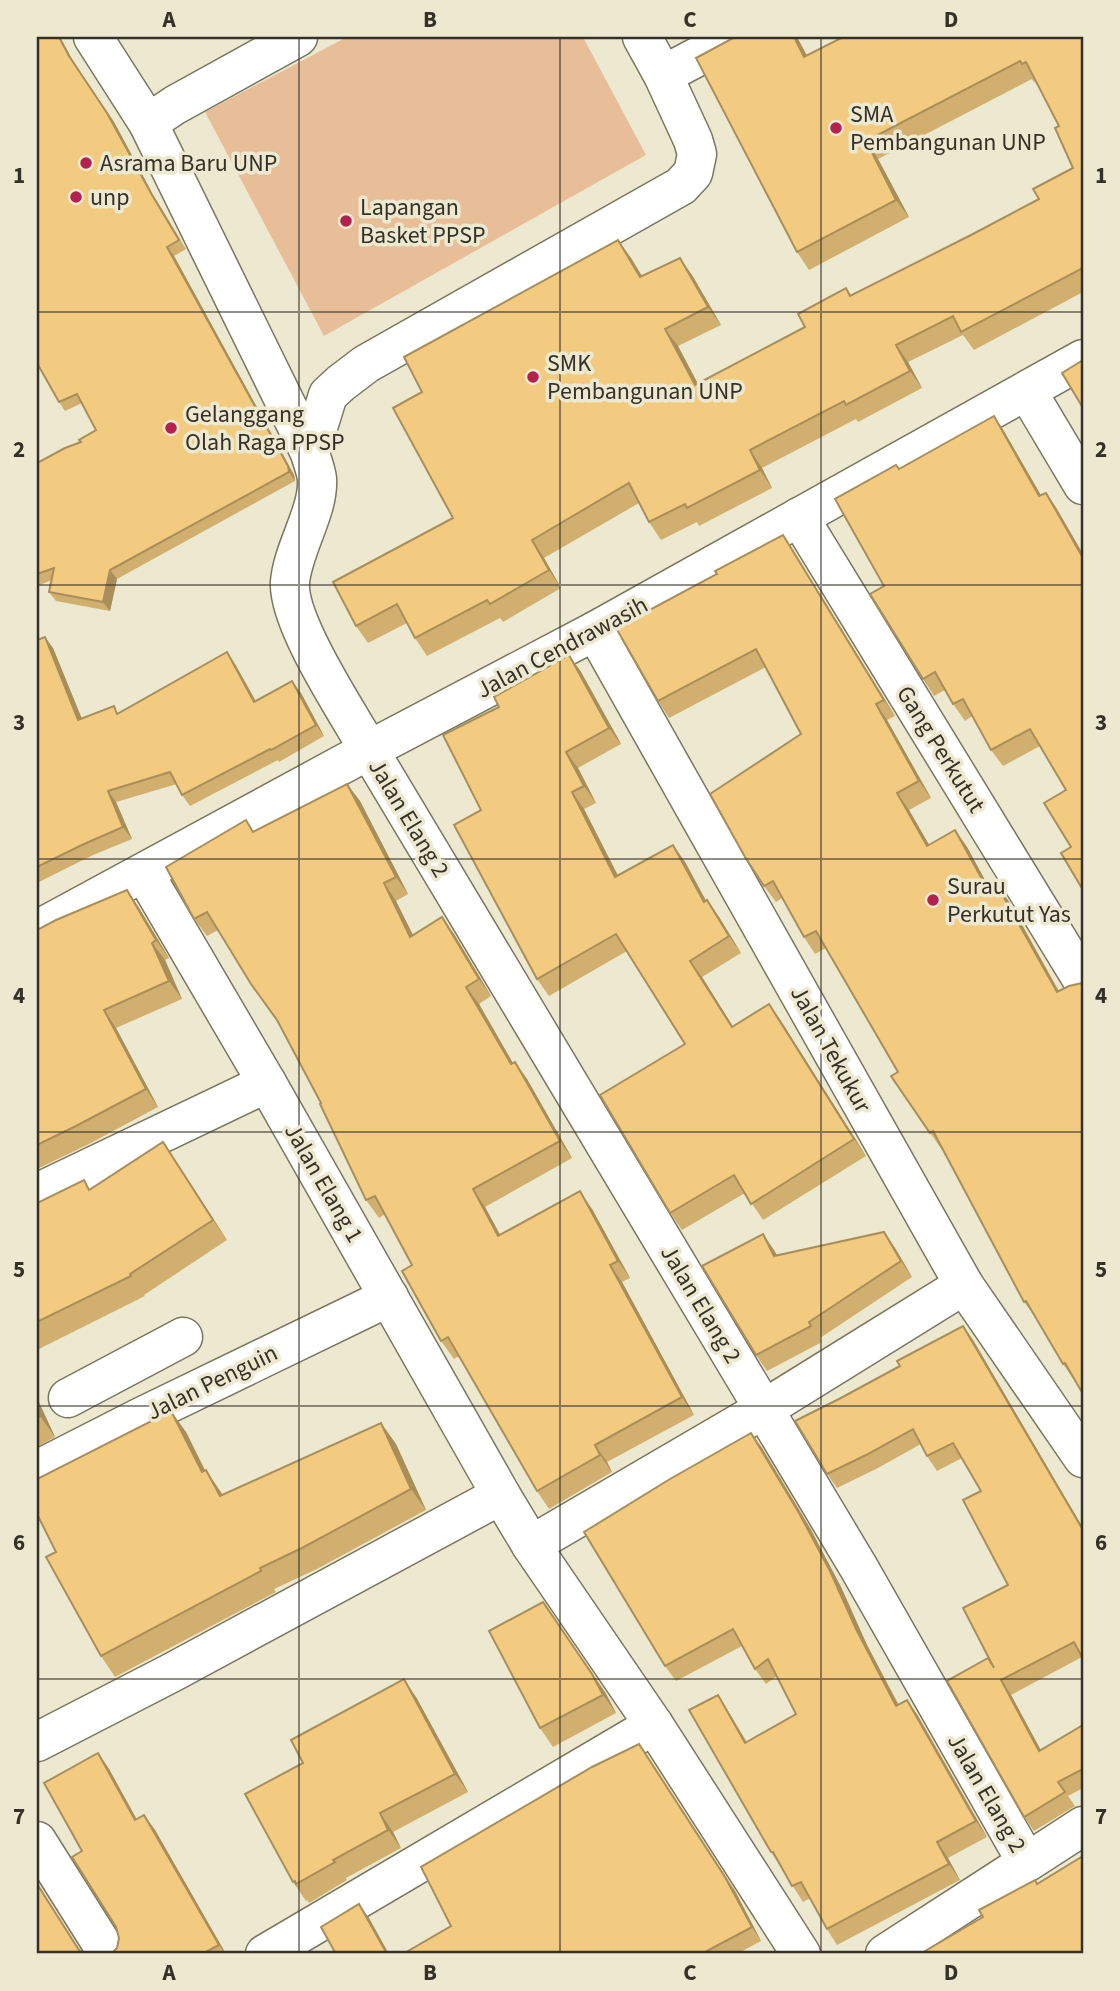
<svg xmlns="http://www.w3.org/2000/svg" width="1120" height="1991" font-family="'Source Sans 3',sans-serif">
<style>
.green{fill:#e8be98}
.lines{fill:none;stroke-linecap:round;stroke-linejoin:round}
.minor-casing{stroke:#7a7760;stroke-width:41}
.minor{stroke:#fff;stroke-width:38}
.wall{fill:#d0af6f}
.shaded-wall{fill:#a98e5a}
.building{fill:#f2cb81;stroke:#a98e5a;stroke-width:2}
.grid{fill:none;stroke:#343228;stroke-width:2;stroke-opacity:0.55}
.poi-dot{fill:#b3224f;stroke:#ede9d0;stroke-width:2.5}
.labels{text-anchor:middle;stroke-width:7;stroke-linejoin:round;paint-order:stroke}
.poi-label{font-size:24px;fill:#343228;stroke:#ede9d0;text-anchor:start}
.street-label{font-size:24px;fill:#343228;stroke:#ede9d0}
.neatline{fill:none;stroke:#343228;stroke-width:2.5}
.grid-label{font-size:23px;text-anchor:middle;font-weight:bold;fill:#343228}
</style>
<rect width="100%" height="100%" fill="#ede9d0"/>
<polygon class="green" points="347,37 583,37 646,155 324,336 205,112"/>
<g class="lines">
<defs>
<g id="minor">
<path d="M93,37L148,123L310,453C312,461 316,470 317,479C319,511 293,548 290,582C287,622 348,713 369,750L859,1568L1026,1861"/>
<polyline points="663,75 735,37"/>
<polyline points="148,123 175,105 298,37"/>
<polyline points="1027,391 1083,485"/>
<polyline points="310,453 328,395 341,383 366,364 681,186 693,173 697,154 693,140 663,75 642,37"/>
<polyline points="799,517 1083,981"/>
<polyline points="595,631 964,1285 1083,1458"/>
<polyline points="144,873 267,1083 501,1495"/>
<polyline points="37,930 369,750 595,631 1083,359"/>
<polyline points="37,1193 267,1083"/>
<polyline points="68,1398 183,1337"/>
<polyline points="37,1470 141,1417 389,1297"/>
<polyline points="531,1545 654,1725 801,1954"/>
<polyline points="37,1742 171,1673 501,1495 531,1545 764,1409 964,1285"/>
<polyline points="37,1841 108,1954"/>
<polyline points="265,1954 654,1725"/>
<polyline points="885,1954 1083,1826"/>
</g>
</defs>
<use href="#minor" class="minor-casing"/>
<use href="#minor" class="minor"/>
</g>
<g class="wall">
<polygon points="37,37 60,37 75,65 114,122 158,204 186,249 174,256 294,475 295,481 117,579 110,611 56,601 49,592 52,580 37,586 37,537 81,442 96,430 82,403 65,411 59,402"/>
<polygon points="1083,37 1083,292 974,350 963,335 908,362 922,388 858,422 856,419 762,468 772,488 699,526 697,522 661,540 649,522 639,503 544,558 561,588 503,622 500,618 427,656 415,638 407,623 368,643 356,626 453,518 422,392 631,258 641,276 692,275 721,325 678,346 698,384 805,327 846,288 851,295 971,235 1039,199 1073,168 1059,126 1036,81 1034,82 1032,79 878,159 909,217 809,270 797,252 807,55"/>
<polygon points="994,416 1005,433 1041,495 1046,493 1057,509 1071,847 1066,790 1040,746 1003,766 991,750 972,716 965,721 953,704 945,690 934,696 923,679 884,586 899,469"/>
<polygon points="783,535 794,552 895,716 887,720 931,798 909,810 929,845 955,830 967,847 991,891 998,887 1010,903 1059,991 1074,1380 1063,1364 1036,1318 1024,1302 943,1149 942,1150 891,1076 898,1072 826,948 815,954 804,937 782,898 776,902 764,886 801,734 766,667 669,718 658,701 717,574"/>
<polygon points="37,640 53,648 81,719 118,713 235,664 256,701 301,693 324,736 279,762 278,760 190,806 182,795 177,784 116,802 132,839 93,855 37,883"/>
<polygon points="569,655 581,672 621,744 578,768 596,803 584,809 618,875 673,845 685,862 706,901 719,917 741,953 702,977 733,1027 769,1004 781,1021 866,1156 763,1220 745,1193 682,1230 670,1213 685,1044 627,951 549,996 537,979 481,810 499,707"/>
<polygon points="347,784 360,801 408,894 396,901 413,936 454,934 491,996 479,1004 513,1063 515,1062 527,1079 572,1158 485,1207 500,1235 592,1209 630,1278 622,1282 694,1415 607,1462 612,1472 549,1509 537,1491 459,1356 454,1359 441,1341 412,1265 385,1214 379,1218 366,1200 321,1103 278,1022 218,930 207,936 194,919 254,832"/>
<polygon points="127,890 139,908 169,958 165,960 182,999 116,1028 158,1107 89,1144 37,1169 37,930"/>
<polygon points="163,1142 227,1240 144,1295 145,1296 37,1350 37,1203 90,1189"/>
<polygon points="884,1232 895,1248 912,1277 820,1338 822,1342 767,1371 756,1355 774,1250 777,1255"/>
<polygon points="963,1326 973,1340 1083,1528 1083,1659 1082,1657 1011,1695 1040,1750 1083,1725 1083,1788 1068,1796 1075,1806 1034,1831 1024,1817 988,1658 1008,1585 981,1491 962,1458 937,1471 927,1456 921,1444 876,1469 837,1488 827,1474 839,1399 900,1366"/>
<polygon points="37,1398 55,1437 37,1447"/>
<polygon points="381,1423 396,1444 426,1510 317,1569 274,1589 276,1592 115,1677 101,1656 56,1552 186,1432 205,1470 223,1495"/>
<polygon points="751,1433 762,1448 810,1528 841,1587 867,1645 899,1705 907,1700 918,1716 987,1837 948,1858 960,1880 837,1945 827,1929 810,1898 803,1902 771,1852 718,1695 728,1711 747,1742 796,1714 777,1676 766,1684 755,1669 742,1646 676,1681 665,1666"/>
<polygon points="605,1692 616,1713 553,1747 540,1728"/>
<polygon points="416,1697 468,1792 393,1832 401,1848 346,1878 347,1880 309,1903 307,1900 306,1901 293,1882 303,1763"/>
<polygon points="639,1744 735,1891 761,1941 737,1954 403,1954 451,1926"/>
<polygon points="98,1753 109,1769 136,1819 144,1815 155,1830 226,1954 111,1954 117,1948 119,1938 116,1927 82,1851"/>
</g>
<g class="shaded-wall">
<polygon points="59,37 60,37 75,65 114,122 158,204 186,249 69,56"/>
<polygon points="794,37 797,37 817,74 804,57"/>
<polygon points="866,141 878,159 909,217 896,200"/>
<polygon points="618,240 631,258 653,294 640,277"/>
<polygon points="167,247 174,256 294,475 295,481 289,472"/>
<polygon points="680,258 692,275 721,325 708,307"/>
<polygon points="665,329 678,346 708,403 695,385"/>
<polygon points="896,345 908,362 922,388 910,371"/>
<polygon points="994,416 1005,433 1051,513 1039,496"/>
<polygon points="750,450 762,468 772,488 760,470"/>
<polygon points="1046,493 1057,509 1083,554 1083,558"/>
<polygon points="783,535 794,552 895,716 884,700"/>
<polygon points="532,540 544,558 561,588 549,570"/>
<polygon points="110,570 117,579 110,611 103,602"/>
<polygon points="45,637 53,648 87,731 78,720"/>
<polygon points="227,652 235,664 262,713 254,702"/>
<polygon points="569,655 581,672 621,744 609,728"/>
<polygon points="292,681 301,693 324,736 316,725"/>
<polygon points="876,704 887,720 931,798 919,781"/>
<polygon points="566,752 578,768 596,803 584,786"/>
<polygon points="347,784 360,801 408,894 396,877"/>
<polygon points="108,791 116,802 132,839 123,827"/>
<polygon points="572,792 584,809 627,894 615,877"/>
<polygon points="897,793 909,810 939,862 927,846"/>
<polygon points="955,830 967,847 1000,908 989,892"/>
<polygon points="673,845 685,862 716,919 704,902"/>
<polygon points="384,883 396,901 423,955 410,937"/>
<polygon points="998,887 1010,903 1068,1009 1057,992"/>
<polygon points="127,890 139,908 169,958 156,940"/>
<polygon points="707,900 719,917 741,953 729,936"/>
<polygon points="442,917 454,934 491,996 479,979"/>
<polygon points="152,943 165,960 182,999 169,981"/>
<polygon points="690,961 702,977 744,1044 732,1027"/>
<polygon points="466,987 479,1004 523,1081 511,1064"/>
<polygon points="769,1004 781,1021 866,1156 854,1139"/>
<polygon points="104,1010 116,1028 158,1107 146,1089"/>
<polygon points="515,1062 527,1079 572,1158 560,1141"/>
<polygon points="163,1142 177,1163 227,1240 213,1220"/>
<polygon points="473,1189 485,1207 510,1253 498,1236"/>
<polygon points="580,1191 592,1209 630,1278 618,1261"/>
<polygon points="884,1232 895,1248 912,1277 901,1261"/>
<polygon points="763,1234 774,1250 786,1272 774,1256"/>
<polygon points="610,1265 622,1282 694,1415 682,1397"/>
<polygon points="963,1326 973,1340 1083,1528 1083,1530"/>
<polygon points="37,1398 55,1437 40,1416 37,1409"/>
<polygon points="171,1411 186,1432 216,1493 202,1472"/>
<polygon points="381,1423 396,1444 426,1510 411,1489"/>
<polygon points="751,1433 762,1448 810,1528 841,1587 867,1645 907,1722 896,1706"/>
<polygon points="595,1445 607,1462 612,1472 600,1455"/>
<polygon points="206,1470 220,1491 235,1517 220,1496"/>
<polygon points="543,1602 605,1692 616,1713 603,1695"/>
<polygon points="404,1679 416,1697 468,1792 455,1774"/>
<polygon points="1001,1680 1011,1695 1049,1765 1039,1751"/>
<polygon points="718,1695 728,1711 756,1759 745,1743"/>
<polygon points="907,1700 918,1716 987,1837 976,1821"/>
<polygon points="639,1744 735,1891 761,1941 752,1927"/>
<polygon points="98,1753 109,1769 146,1836 135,1820"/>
<polygon points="380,1813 393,1832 401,1848 388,1830"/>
<polygon points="144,1815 155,1830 226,1954 219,1945"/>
<polygon points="937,1842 948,1858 960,1880 949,1864"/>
<polygon points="359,1904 369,1918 389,1954 387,1954"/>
</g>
<g class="building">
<polygon points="37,37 59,37 69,56 107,113 152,195 179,240 167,247 288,466 289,472 110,570 103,602 49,592 54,568 37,574 37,463 65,448 81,442 79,440 96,430 77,394 59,402 37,363"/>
<polygon points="735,37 794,37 804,57 843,37 1083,37 1083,268 961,332 953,316 896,345 910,371 846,405 844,401 750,450 760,470 687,508 685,504 649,522 629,483 532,540 549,570 490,604 487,600 415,638 397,604 356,626 333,582 453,518 393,408 422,392 404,357 618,240 640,277 680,258 708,307 665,329 695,385 805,327 798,314 846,288 850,296 971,235 1039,199 1033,189 1073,168 1055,128 1059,126 1026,62 1022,64 1020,61 866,141 896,200 797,252 696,58"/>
<polygon points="1083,360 1083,408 1062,373"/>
<polygon points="994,416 1039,496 1046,493 1083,558 1083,890 1061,853 1071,847 1044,803 1066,790 1030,729 991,750 963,699 953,704 935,672 923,679 870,594 884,586 835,499 896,465 899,469"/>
<polygon points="783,535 884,700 876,704 919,781 897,793 927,846 955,830 989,892 998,887 1057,992 1069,986 1082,983 1083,982 1083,1394 1065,1363 1063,1364 1026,1301 1024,1302 933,1131 930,1133 891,1076 898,1072 816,931 804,937 773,881 764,886 745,857 710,794 801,734 756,649 658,701 616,628 717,574 715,571"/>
<polygon points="45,637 78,720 114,706 117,714 227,652 254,702 292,681 316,725 271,750 270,749 182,795 170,772 108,791 123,827 84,844 37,867 37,640"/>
<polygon points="569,655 609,728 566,752 584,786 572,792 615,877 673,845 704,902 707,900 729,936 690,961 732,1027 769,1004 854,1139 751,1204 734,1175 670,1213 600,1095 685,1044 616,934 537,979 454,825 481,810 443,735 499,707 494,697"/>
<polygon points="347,784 396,877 384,883 410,937 442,917 479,979 466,987 511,1064 515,1062 560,1141 473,1189 498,1236 580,1191 618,1261 610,1265 682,1397 595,1445 600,1455 537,1491 448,1337 441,1341 402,1271 412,1265 375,1196 366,1200 320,1104 321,1103 277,1020 251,984 207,912 194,919 166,867 246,820 253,832"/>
<polygon points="127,890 156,940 152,943 169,981 104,1010 146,1089 76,1126 37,1145 37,930 56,920"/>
<polygon points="163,1142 213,1220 130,1274 131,1276 37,1322 37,1203 84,1180 89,1190"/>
<polygon points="884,1232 901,1261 809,1322 811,1326 756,1355 702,1266 763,1234 774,1256"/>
<polygon points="963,1326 1083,1530 1083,1659 1074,1642 1001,1680 1039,1751 1083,1725 1083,1769 1058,1782 1065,1792 1024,1817 947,1681 988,1658 994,1668 963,1608 1008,1585 963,1500 981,1491 953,1443 927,1456 913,1429 866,1455 827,1474 795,1421 839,1399 900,1366 897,1361"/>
<polygon points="37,1409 40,1416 37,1418"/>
<polygon points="171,1411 202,1472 206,1470 220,1496 381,1423 411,1489 302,1548 260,1568 261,1571 101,1656 46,1557 56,1552 37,1514 37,1479"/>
<polygon points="751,1433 799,1513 830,1571 856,1629 896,1706 907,1700 976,1821 937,1842 949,1864 827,1929 801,1882 792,1886 773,1852 771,1852 689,1710 718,1695 745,1743 796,1714 768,1659 755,1669 733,1629 665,1666 584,1532 670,1479"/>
<polygon points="543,1602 592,1674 603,1695 540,1728 489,1631"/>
<polygon points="404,1679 455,1774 380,1813 388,1830 333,1860 335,1862 296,1884 295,1881 293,1882 245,1794 303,1763 291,1740"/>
<polygon points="639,1744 725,1877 752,1927 705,1952 706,1954 403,1954 451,1926 421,1867 592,1767"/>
<polygon points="98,1753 135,1820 144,1815 219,1945 202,1954 111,1954 117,1948 119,1938 116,1927 72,1857 82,1851 44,1783"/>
<polygon points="1083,1856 1083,1954 920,1954 983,1917 979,1910 1035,1880 1037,1884"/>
<polygon points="37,1884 79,1950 83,1954 37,1954"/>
<polygon points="359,1904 387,1954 336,1954 321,1927"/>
</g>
<path class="grid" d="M299,37V1954M560,37V1954M821,37V1954M37,312H1083M37,585H1083M37,859H1083M37,1132H1083M37,1406H1083M37,1679H1083"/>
<g class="poi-dot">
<circle cx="836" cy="128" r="7"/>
<circle cx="86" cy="163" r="7"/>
<circle cx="76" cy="197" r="7"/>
<circle cx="346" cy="221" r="7"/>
<circle cx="533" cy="377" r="7"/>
<circle cx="171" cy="428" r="7"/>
<circle cx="933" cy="900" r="7"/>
</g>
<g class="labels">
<g class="poi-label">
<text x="850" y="122">SMA<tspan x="850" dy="28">Pembangunan UNP</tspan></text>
<text x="100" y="171">Asrama Baru UNP</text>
<text x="90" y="205">unp</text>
<text x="360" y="215">Lapangan<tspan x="360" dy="28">Basket PPSP</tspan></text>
<text x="547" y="371">SMK<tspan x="547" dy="28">Pembangunan UNP</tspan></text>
<text x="185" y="422">Gelanggang<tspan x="185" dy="28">Olah Raga PPSP</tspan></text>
<text x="947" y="894">Surau<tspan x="947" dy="28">Perkutut Yas</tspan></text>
</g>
<g class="street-label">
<text transform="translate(562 647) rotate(-28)" y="8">Jalan Cendrawasih</text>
<text transform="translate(941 749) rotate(58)" y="8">Gang Perkutut</text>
<text transform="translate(409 818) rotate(59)" y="8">Jalan Elang 2</text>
<text transform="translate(831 1049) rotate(61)" y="8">Jalan Tekukur</text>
<text transform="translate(324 1183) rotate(60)" y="8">Jalan Elang 1</text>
<text transform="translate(701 1304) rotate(59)" y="8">Jalan Elang 2</text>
<text transform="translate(212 1382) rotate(-26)" y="8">Jalan Penguin</text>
<text transform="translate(987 1793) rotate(60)" y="8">Jalan Elang 2</text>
</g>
</g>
<rect width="1120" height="1991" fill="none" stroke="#ede9d0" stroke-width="77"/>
<rect x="38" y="38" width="1044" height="1914" class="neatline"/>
<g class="grid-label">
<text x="169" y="27">A</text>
<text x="430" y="27">B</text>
<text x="690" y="27">C</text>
<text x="951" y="27">D</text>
<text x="19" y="183">1</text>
<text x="1101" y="183">1</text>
<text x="19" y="457">2</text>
<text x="1101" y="457">2</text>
<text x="19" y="730">3</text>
<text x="1101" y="730">3</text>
<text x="19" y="1003">4</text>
<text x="1101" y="1003">4</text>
<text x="19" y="1277">5</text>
<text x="1101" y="1277">5</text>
<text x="19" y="1550">6</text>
<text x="1101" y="1550">6</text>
<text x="19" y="1824">7</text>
<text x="1101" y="1824">7</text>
<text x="169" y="1980">A</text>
<text x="430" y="1980">B</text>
<text x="690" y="1980">C</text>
<text x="951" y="1980">D</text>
</g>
</svg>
